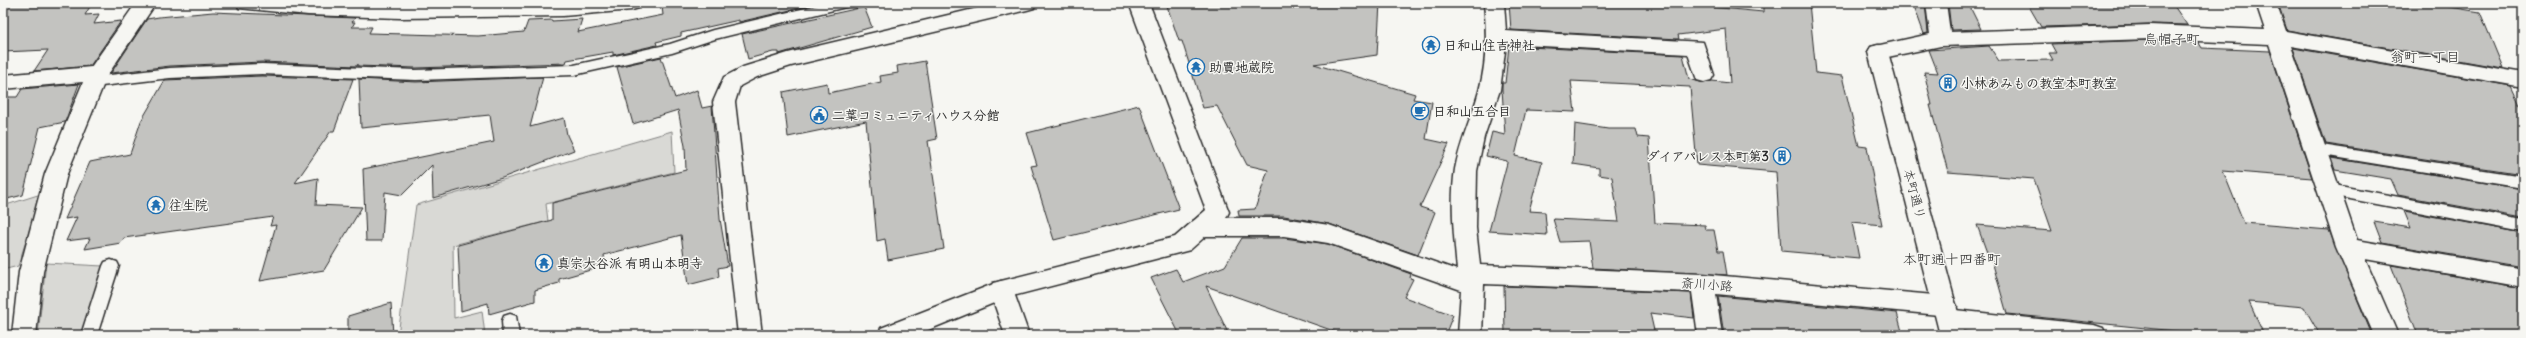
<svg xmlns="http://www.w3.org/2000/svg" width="2526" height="338" font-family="Delius,'Klee One',sans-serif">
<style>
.green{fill:#d9d9d5;stroke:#828280}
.building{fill:#c3c3c0;stroke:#2b2b2b}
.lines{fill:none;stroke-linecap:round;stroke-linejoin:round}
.lane-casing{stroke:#2b2b2b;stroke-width:3}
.street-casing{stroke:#2b2b2b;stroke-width:3}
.secondary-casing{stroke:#2b2b2b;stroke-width:3}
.lane{fill:#f6f6f2;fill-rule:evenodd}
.street{fill:#f6f6f2;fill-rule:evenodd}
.secondary{fill:#f6f6f2;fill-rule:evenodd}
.labels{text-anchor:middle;stroke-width:3;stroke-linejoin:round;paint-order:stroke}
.poi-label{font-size:13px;font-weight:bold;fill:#2b2b2b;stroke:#f6f6f2;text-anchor:start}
.street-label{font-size:13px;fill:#2b2b2b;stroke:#f6f6f2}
.neighbourhood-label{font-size:14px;fill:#2b2b2b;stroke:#f6f6f2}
</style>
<rect width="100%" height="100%" fill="#f6f6f2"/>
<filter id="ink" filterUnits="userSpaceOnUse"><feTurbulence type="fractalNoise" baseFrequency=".025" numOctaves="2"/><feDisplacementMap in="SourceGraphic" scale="8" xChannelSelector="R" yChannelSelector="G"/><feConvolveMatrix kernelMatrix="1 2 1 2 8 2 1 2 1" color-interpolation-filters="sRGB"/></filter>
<g filter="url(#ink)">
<g class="green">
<polygon points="384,3 491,3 488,6 380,7"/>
<polygon points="672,131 674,172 546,204 548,221 453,245 454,318 482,311 485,335 398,335 416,205"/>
<polygon points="41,194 18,266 3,270 3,206"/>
<polygon points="46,263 103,266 81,335 38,335"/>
</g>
<g class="building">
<polygon points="3,3 92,3 85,15 99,14 94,24 121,21 90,66 34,71 48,50 3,52"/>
<polygon points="680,3 807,3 808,6 739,22 739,20 681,33 681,36 656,42 657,45 613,55 613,52 567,60 566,63 416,68 358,66 358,64 357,66 262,62 170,66 111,73 147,19 159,17 213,12 355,18 352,22 355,22 352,27 372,27 369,33 478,36 524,32 528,21 552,20 552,21 582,19 578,32 663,15 662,7"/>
<polygon points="1166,3 1380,3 1377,55 1314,64 1415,94 1413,99 1432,102 1426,139 1449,144 1420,207 1435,212 1418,255 1329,224 1284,216 1239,216 1238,210 1255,209 1268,170 1247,165 1217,106 1203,108 1182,41 1179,41"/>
<polygon points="1509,3 1708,3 1710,7 1763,12 1763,3 1809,3 1816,73 1842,76 1859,146 1867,147 1882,225 1852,222 1859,258 1781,251 1776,172 1697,165 1690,87 1571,81 1575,112 1526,110 1515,156 1542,162 1529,211 1545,212 1547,235 1489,231 1507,163 1507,161 1486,156 1492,132 1505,135 1502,89 1502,83 1505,83 1509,46 1683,55 1689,79 1704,83 1712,81 1730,83 1726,29 1678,35 1679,39 1511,30"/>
<polygon points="1913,3 1925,3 1928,33 1924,34"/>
<polygon points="1948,3 1968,3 1981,29 1951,30"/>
<polygon points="2027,3 2172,3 2187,25 2150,24 2041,27"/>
<polygon points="2278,3 2426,3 2480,12 2503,68 2287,30"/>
<polygon points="864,7 872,27 779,54 779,52 773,52 748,59 742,34"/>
<polygon points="2150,40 2199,43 2202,48 2270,51 2312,178 2223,171 2244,223 2329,230 2372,335 2320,335 2304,307 2249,302 2264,335 2215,335 2007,314 1992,261 1990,261 1977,225 2052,231 2034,179 1948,172 1930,105 1932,105 1924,72 1938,73 1929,50 1989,46 1999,61 2053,60 2049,53 2056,53 2051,44"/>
<polygon points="2293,48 2511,86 2520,105 2523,106 2523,174 2326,144"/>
<polygon points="661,57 675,98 697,90 702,108 712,106 720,219 728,266 718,268 719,277 688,285 681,235 604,255 605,262 594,264 594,269 559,279 559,283 535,290 535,301 489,314 488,303 461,311 458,245 552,220 552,203 686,170 685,146 678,110 633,124 617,67"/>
<polygon points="925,61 937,139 928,141 944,249 888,260 885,239 877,241 866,121 788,137 783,92 827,83 828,93 881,82 880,76 898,73 897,66"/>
<polygon points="262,76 353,79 334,131 331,131 295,183 318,178 316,205 362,207 324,270 260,281 276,225 270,226 273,217 124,238 121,243 85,249 90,238 66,241 77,217 65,219 90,162 130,154 141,121 165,80"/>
<polygon points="543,77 530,127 564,118 567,135 574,150 502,178 433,198 432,165 402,195 385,192 382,241 366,241 363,169 494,142 490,115 361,128 359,79 416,82"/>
<polygon points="79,84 65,122 40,127 23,195 3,200 3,97 17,97 22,89"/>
<polygon points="1139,105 1179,209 1054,240 1031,166 1037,165 1027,133"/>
<polygon points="1575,124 1608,129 1636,129 1638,137 1649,138 1655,223 1705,225 1706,230 1714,230 1718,251 1723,251 1727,275 1593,268 1589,241 1560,242 1553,219 1619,222 1612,177 1599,175 1599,168 1573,164"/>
<polygon points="2331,158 2523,189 2523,218 2398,195 2391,179 2335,170"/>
<polygon points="2404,211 2523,233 2523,267 2382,243 2374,222 2411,228"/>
<polygon points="1242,238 1284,238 1328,244 1411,274 1410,278 1413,279 1404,297 1453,315 1445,335 1345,335 1206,286 1229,335 1180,335 1151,278 1176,269 1183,282 1225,266"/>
<polygon points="2391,265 2523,288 2523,335 2418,335"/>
<polygon points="1504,286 1691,293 1694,318 1650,313 1655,335 1505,334"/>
<polygon points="1718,296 1897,313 1903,335 1724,335"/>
<polygon points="391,303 393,335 348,335 348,316"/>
</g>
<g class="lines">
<defs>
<g id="lane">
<polygon points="827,3 852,3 850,6 715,39 672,53 574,75 416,80 262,74 170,78 93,87 86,82 93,77 170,68 262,64 416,70 574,65 670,44 713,30"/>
<polygon points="2315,144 2523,176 2523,188 2310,153 2308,149 2310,145"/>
<polygon points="2329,184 2523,220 2523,232 2324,194 2321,190 2324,186"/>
<polygon points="111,260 117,262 119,266 97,335 81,335 103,266 105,262"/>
<polygon points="510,314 516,316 519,335 503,335 502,321 504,316"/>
</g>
<g id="street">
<polygon points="136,3 156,3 107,76 67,174 43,272 36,335 12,335 19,272 45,174 83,82 3,89 3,75 91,67"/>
<polygon points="236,3 431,5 642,3 639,8 632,10 563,16 400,18 308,15 239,8"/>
<polygon points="999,3 1037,3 1034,8 1027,10 791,66 757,77 740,86 735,102 762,335 738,335 713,102 724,77 743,67 788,53"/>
<path d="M1484,3H1504L1506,31L1703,42L1714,75L1711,80L1704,82L1697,80L1688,54L1506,44L1500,90L1484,137L1477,171L1476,228L1480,265L1702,274L1945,296L1953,299L1957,306L1955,310L2094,325L2103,328L2106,335H2004L1949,329L1940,326L1937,319L1939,315L1716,294L1722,335H1698L1692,292L1484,284L1482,335H1458L1461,290L1328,243L1284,236H1201L1193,233L1190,227L1193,221L1201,218H1284L1329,225L1457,270C1454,237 1450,202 1455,169C1460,142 1472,117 1479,91C1487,62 1487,32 1484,3Z"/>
<polygon points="1926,3 1946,3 1950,32 2150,25 2265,30 2256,3 2276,3 2286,31 2523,73 2523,87 2291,46 2357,240 2523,269 2523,287 2365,259 2398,335 2374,335 2336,247 2269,44 2150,39 1941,46 1878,59 1871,57 1868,52 1871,47 1930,34"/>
<polygon points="1001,281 1009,283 1013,290 1029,335 1005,335 994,303 916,335 878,335 881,328"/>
</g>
<g id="secondary">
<polygon points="1129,3 1149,3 1229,212 1226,218 1190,250 1001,299 993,297 989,290 993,283 1001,281 1175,237 1206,210"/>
<polygon points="1878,45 1885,47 1888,52 1964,335 1940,335 1868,52 1871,47"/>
</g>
</defs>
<use href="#lane" class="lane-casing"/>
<use href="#street" class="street-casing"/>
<use href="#secondary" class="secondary-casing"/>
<use href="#lane" class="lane"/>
<use href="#street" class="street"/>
<use href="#secondary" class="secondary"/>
</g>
</g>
<defs>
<symbol id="temple-ring" viewBox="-11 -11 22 22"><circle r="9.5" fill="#f6f6f2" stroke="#1f6fb2" stroke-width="1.5"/><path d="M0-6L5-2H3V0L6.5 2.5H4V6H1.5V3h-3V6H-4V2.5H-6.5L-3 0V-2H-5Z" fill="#1f6fb2"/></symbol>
<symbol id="building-ring" viewBox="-11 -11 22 22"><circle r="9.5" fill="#f6f6f2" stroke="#1f6fb2" stroke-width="1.5"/><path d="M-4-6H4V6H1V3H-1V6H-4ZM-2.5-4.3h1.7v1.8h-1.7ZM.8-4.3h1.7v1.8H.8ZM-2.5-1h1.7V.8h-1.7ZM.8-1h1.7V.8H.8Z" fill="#1f6fb2"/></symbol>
<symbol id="cafe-ring" viewBox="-11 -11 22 22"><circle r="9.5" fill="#f6f6f2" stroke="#1f6fb2" stroke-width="1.5"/><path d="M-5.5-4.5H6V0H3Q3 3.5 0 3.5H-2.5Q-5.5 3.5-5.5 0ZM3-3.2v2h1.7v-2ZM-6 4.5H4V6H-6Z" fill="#1f6fb2"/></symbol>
<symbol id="civic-ring" viewBox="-11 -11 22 22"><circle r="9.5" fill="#f6f6f2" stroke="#1f6fb2" stroke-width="1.5"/><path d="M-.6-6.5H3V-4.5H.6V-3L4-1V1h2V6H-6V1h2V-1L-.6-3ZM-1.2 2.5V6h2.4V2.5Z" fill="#1f6fb2"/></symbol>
</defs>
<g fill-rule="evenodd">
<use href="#temple-ring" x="1421" y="35" width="20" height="20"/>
<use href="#temple-ring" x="1186" y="57" width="20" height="20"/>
<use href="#building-ring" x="1938" y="73" width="20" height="20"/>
<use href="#cafe-ring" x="1410" y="101" width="20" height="20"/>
<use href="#civic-ring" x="809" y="105" width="20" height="20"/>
<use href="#building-ring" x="1772" y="146" width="20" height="20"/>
<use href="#temple-ring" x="146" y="195" width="20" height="20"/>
<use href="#temple-ring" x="534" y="253" width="20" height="20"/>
</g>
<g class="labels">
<g class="poi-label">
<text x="1444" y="50">日和山住吉神社</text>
<text x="1209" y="72">助賈地蔵院</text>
<text x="1961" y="88">小林あみもの教室本町教室</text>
<text x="1433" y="116">日和山五合目</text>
<text x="832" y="120">二葉コミュニティハウス分館</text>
<text x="1769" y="161" text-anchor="end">ダイアパレス本町第3</text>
<text x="169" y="210">往生院</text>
<text x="557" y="268">真宗大谷派 有明山本明寺</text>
</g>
<g class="street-label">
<text transform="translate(1915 194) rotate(75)" y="5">本町通り</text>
<text transform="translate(1707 284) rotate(4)" y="5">斎川小路</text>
</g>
<g class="neighbourhood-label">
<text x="2172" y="44">烏帽子町</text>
<text x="2425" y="62">翁町一丁目</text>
<text x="1952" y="264">本町通十四番町</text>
</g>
</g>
<rect width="2526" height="338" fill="none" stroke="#f6f6f2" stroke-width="16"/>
<rect x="8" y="8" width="2510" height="322" fill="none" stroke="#2b2b2b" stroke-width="1.5" filter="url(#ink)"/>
</svg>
